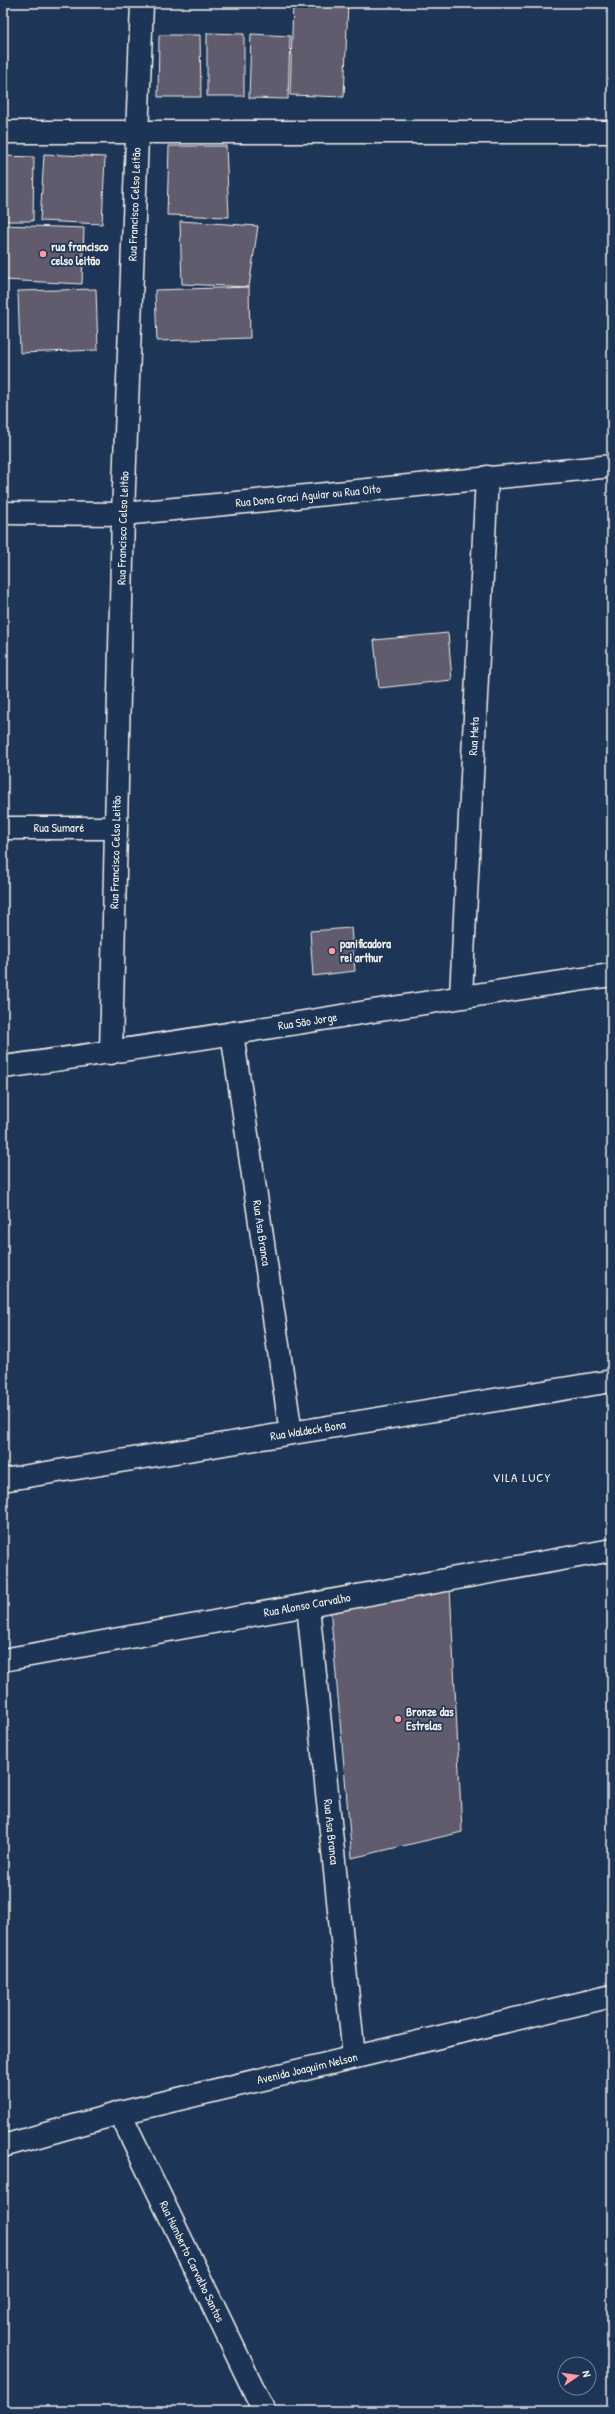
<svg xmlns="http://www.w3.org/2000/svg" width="615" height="2414" font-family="'Patrick Hand',sans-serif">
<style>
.building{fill:#605c6d;stroke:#f4f1e8}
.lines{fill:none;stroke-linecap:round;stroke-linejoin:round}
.minor-casing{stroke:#f4f1e8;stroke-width:25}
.tertiary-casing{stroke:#f4f1e8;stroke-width:25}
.minor{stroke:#1d3557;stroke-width:22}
.tertiary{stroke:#1d3557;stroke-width:22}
.poi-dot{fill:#ff9aa2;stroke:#1d3557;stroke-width:1.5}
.labels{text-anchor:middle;stroke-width:3.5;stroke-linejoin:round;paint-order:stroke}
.street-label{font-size:12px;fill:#f4f1e8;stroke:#1d3557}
.poi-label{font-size:12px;font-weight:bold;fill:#f4f1e8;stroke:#1d3557;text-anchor:start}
.neighbourhood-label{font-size:13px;letter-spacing:1px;fill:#f4f1e8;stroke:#1d3557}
</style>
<rect width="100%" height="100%" fill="#1d3557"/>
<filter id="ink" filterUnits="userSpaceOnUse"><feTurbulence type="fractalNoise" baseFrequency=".025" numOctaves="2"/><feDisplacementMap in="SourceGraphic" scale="8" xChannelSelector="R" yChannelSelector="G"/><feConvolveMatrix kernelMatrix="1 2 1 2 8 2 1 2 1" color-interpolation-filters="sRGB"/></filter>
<g filter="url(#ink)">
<g class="building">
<polygon points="293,3 348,3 344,97 290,95"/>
<polygon points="207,33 244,34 244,96 207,96"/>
<polygon points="251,34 290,36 288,99 249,98"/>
<polygon points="159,35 200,35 201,97 158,97"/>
<polygon points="169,146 226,146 229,217 167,215"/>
<polygon points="44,154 105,157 102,224 40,221"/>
<polygon points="3,156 34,157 33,221 3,221"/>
<polygon points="180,221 258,226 249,287 182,284"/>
<polygon points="3,225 84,228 82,284 3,280"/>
<polygon points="249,287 250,338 157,341 155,290"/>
<polygon points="96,289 98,350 20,353 18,291"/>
<polygon points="448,633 452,680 379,688 374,640"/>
<polygon points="351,928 355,971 313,976 310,931"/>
<polygon points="450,1586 462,1832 352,1858 330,1606"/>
</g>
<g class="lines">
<defs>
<g id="minor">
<polyline points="3,132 612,132"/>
<path id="s1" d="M3,513L123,514L612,466"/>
<path id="s2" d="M3,828H115"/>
<path id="s3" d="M461,996L487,477"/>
<path id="s4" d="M232,1033L291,1433"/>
<path id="s5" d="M111,1053L123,514L142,3"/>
<path id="s6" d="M3,1067C207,1040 409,1003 612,975"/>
<path id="s7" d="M3,1480L612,1381"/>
<path id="s8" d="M308,1606L354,2057"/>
<path id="s9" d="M3,1660L612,1550"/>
<path id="s10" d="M120,2113L264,2411"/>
</g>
<g id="tertiary">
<path id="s11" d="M3,2146L120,2113L612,1996"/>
</g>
</defs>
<use href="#minor" class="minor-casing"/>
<use href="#tertiary" class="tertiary-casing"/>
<use href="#minor" class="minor"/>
<use href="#tertiary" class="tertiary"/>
</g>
</g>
<g class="poi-dot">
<circle cx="43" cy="254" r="4"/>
<circle cx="332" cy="951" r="4"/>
<circle cx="398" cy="1719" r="4"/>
</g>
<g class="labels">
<g class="street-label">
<text dy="4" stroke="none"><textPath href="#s5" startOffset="849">Rua Francisco Celso Leitão</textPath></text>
<text dy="4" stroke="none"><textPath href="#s1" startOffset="306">Rua Dona Graci Aguiar ou Rua Oito</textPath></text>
<text dy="4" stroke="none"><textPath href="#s5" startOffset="525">Rua Francisco Celso Leitão</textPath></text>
<text dy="4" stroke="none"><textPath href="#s3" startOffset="260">Rua Meta</textPath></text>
<text dy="4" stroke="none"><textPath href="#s2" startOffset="56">Rua Sumaré</textPath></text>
<text dy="4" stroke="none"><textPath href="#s5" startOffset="201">Rua Francisco Celso Leitão</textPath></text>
<text dy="4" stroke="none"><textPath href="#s6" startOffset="308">Rua São Jorge</textPath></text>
<text dy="4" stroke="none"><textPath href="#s4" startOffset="202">Rua Asa Branca</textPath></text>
<text dy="4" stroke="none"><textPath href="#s7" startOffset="309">Rua Waldeck Bona</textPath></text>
<text dy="4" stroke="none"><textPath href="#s9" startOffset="309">Rua Alonso Carvalho</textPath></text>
<text dy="4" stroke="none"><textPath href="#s8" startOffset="227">Rua Asa Branca</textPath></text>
<text dy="4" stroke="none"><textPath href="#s11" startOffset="314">Avenida Joaquim Nelson</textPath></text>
<text dy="4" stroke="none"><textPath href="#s10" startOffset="165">Rua Humberto Carvalho Santos</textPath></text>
</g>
<g class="poi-label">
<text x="51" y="251">rua francisco<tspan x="51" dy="14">celso leitão</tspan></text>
<text x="340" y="948">panificadora<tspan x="340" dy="14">rei arthur</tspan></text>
<text x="406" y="1716">Bronze das<tspan x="406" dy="14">Estrelas</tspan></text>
</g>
<g class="neighbourhood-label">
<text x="522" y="1482">VILA LUCY</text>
</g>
</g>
<rect width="615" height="2414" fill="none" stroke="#1d3557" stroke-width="16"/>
<rect x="8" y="8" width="599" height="2398" fill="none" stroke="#f4f1e8" stroke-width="1.5" filter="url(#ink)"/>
<g transform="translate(577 2376) rotate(77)"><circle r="19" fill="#1d3557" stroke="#738091"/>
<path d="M0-3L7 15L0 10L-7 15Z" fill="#ff9aa2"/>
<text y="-6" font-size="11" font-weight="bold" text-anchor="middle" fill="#f4f1e8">N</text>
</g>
</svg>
